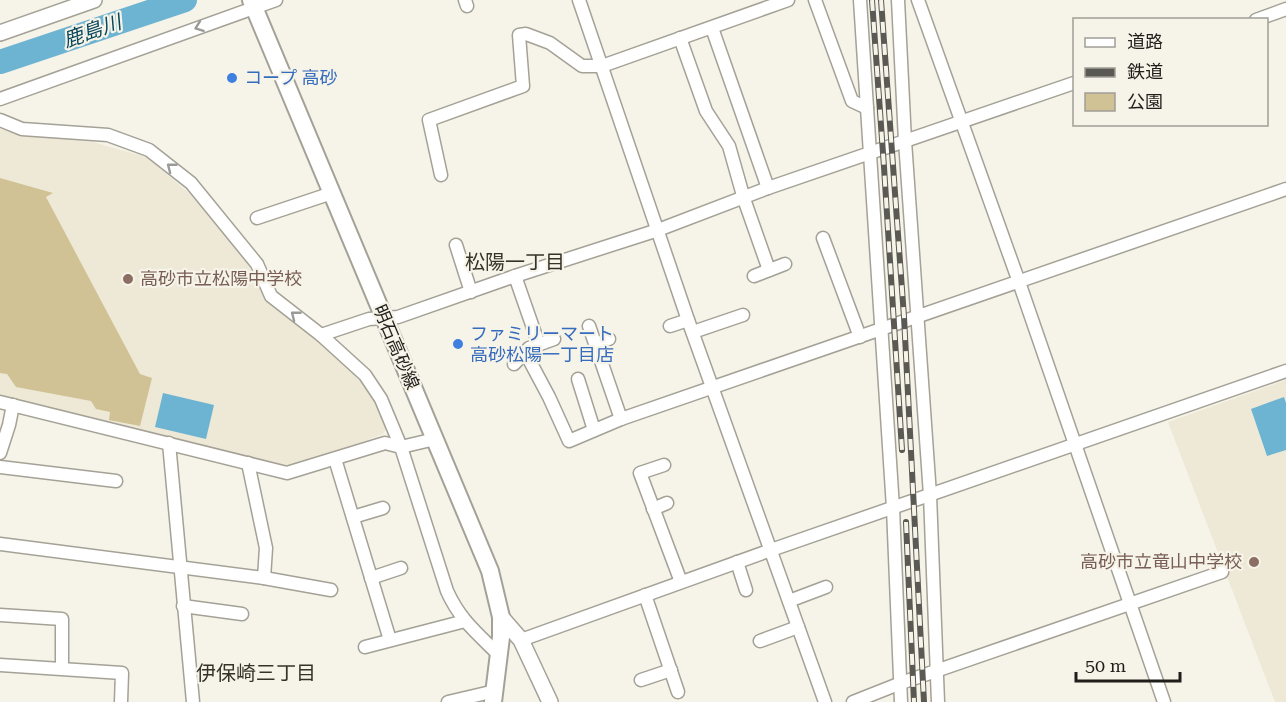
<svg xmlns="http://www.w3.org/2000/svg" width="1286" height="702" font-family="'Roboto Serif','Noto Sans JP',serif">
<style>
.built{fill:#eee9d6}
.green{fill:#d0c294}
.water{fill:#6db3d2}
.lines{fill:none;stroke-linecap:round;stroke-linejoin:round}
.river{stroke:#6db3d2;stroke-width:24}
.minor-casing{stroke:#a4a196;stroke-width:15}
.tertiary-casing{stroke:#a4a196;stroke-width:18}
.secondary-casing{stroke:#a4a196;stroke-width:20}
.minor{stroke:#fff;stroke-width:12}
.tertiary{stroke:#fff;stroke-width:15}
.secondary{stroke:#fff;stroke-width:16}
.rail-casing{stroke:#5a5953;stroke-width:6}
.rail{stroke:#f6f3e8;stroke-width:4;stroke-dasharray:11;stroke-linecap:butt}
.oneway{stroke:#9a9a98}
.shop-dot{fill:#3f7fe0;stroke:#f6f3e8;stroke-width:2}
.education-dot{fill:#8d6e63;stroke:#f6f3e8;stroke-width:2}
.labels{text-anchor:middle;stroke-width:4.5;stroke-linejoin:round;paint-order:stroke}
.shop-label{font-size:18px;fill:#366cbe;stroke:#f6f3e8;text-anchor:start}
.education-label{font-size:18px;fill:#785e54;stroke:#f6f3e8;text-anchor:start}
.street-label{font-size:18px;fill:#1f1e1a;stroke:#f6f3e8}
.water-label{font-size:20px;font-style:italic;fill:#06455a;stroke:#f6f3e8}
.neighbourhood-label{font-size:20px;fill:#35322a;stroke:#f6f3e8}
</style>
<rect width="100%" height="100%" fill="#f6f3e8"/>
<g class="built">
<polygon points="0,128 16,133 93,142 146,157 189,193 244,258 267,300 359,376 389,425 383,434 301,465 286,467 0,397"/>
<polygon points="1286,380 1286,702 1275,702 1168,422"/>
</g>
<polygon class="green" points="0,178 53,193 46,197 140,374 152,378 140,426 109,420 110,412 96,409 91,401 16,387 7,374 0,373"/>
<g class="water">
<polygon points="163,393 214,405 206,439 155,427"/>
<polygon points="1284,397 1286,403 1286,450 1267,456 1251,409"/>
</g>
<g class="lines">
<polyline class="river" points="0,62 185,0"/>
<defs>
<g id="minor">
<polyline points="465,0 467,6"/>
<polyline points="579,0 688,320 825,702"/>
<polyline points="815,0 852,101 867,108"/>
<polyline points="860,0 893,508 901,702"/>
<polyline points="898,0 905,141 930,495 938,702"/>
<polyline points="918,0 1019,282 1164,702"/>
<polyline points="1256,20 1286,9"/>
<polyline points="712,28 768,188"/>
<polyline points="680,38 706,111 729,146 744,199 769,270"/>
<polyline points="0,99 276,0"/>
<polyline points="0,120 22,129 108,135 149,150 191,183 257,264 271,296 321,335 369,319 398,317 515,276 658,230 768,188 1074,83"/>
<polyline points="441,175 429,120 523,86 519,35 526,34 550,43 582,66 602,66 788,0"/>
<polyline points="257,218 332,193"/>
<polyline points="823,238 860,337"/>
<polyline points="456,245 471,292"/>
<polyline points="515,276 539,345"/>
<polyline points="754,276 785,264"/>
<polyline points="589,326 621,419"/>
<polyline points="670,326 688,320"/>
<polyline points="693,332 743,315"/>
<path d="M321,335L365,375L381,399L401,447L447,591C460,620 477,633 499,655"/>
<polyline points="596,344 609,339"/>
<polyline points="525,352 549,397 569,441 621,419 1286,189"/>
<polyline points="514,364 529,348 554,339"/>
<polyline points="578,379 594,430"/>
<polyline points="0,402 287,473 385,443 401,447 435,439"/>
<polyline points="169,443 193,702"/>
<polyline points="0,453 9,425 13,405"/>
<polyline points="335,459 390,640"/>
<polyline points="248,463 266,548 264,578"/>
<polyline points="664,465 640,473 681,582"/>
<polyline points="0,467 116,481"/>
<polyline points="653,509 667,503"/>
<polyline points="353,517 383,508"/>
<polyline points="0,544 264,578 331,590"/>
<polyline points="737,562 746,590"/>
<polyline points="371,578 401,568"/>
<polyline points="645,595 678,692"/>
<polyline points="789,601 826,587"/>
<polyline points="183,606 242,614"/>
<polyline points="0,615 62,619 62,668"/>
<polyline points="521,640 771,550 1286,371"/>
<polyline points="760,641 798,627"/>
<polyline points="365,647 465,621"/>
<polyline points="0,665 122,673 121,702"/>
<polyline points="641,680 671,670"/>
<polyline points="448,702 495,691"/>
<polyline points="853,702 901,683 1222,572"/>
</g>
<g id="tertiary">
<polyline points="0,33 94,0"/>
<polyline points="501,617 521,640 550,702"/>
</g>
<polyline id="secondary" points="251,0 490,571 501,617 501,637 493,702"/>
</defs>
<use href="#minor" class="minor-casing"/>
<use href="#tertiary" class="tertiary-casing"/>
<use href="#secondary" class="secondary-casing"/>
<use href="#minor" class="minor"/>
<use href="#tertiary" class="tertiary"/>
<use href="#secondary" class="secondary"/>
<defs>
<g id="rail">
<polyline points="872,0 884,167 902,450"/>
<polyline points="881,0 904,317 924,702"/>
<polyline points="906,522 914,702"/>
</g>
</defs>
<use href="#rail" class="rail-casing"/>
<use href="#rail" class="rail"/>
</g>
<defs><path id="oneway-chevron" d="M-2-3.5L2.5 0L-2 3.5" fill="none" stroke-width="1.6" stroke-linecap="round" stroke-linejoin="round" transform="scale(1.5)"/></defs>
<g class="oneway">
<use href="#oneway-chevron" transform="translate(199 27) rotate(160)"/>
<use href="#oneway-chevron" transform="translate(171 167) rotate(-142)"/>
<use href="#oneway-chevron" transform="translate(295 315) rotate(-142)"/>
</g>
<g class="shop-dot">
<circle cx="232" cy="78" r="6"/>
<circle cx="458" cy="344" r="6"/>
</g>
<g class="education-dot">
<circle cx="128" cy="279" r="6"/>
<circle cx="1254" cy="562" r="6"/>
</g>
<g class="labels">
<g class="shop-label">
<text x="244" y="84">コープ 高砂</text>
<text x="470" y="340">ファミリーマート<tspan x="470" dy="21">高砂松陽一丁目店</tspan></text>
</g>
<g class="education-label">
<text x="140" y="285">高砂市立松陽中学校</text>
<text x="1242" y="568" text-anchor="end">高砂市立竜山中学校</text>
</g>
<g class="street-label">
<text transform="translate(396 347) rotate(67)" y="6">明石高砂線</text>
</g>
<g class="water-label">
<text transform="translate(92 31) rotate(-19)" y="7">鹿島川</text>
</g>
<g class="neighbourhood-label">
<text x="515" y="269">松陽一丁目</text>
<text x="256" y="680">伊保崎三丁目</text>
</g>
</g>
<rect x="1073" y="18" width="195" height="108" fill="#f6f3e8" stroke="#a09e96" stroke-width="1.5"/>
<rect x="1085" y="38" width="30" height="9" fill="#ffffff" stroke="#a09e96" stroke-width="1.5"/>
<text x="1127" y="48" font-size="18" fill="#1f1e1a">道路</text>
<rect x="1085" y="68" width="30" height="9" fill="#5a5953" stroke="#a09e96" stroke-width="1.5"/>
<text x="1127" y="78" font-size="18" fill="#1f1e1a">鉄道</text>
<rect x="1085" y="93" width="30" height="18" fill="#d0c294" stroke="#a09e96" stroke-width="1.5"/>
<text x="1127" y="108" font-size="18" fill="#1f1e1a">公園</text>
<path d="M1076 672v9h104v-9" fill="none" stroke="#1f1e1a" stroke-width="3"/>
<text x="1085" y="672" font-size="18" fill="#1f1e1a" stroke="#f6f3e8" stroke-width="4.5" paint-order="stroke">50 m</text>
</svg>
